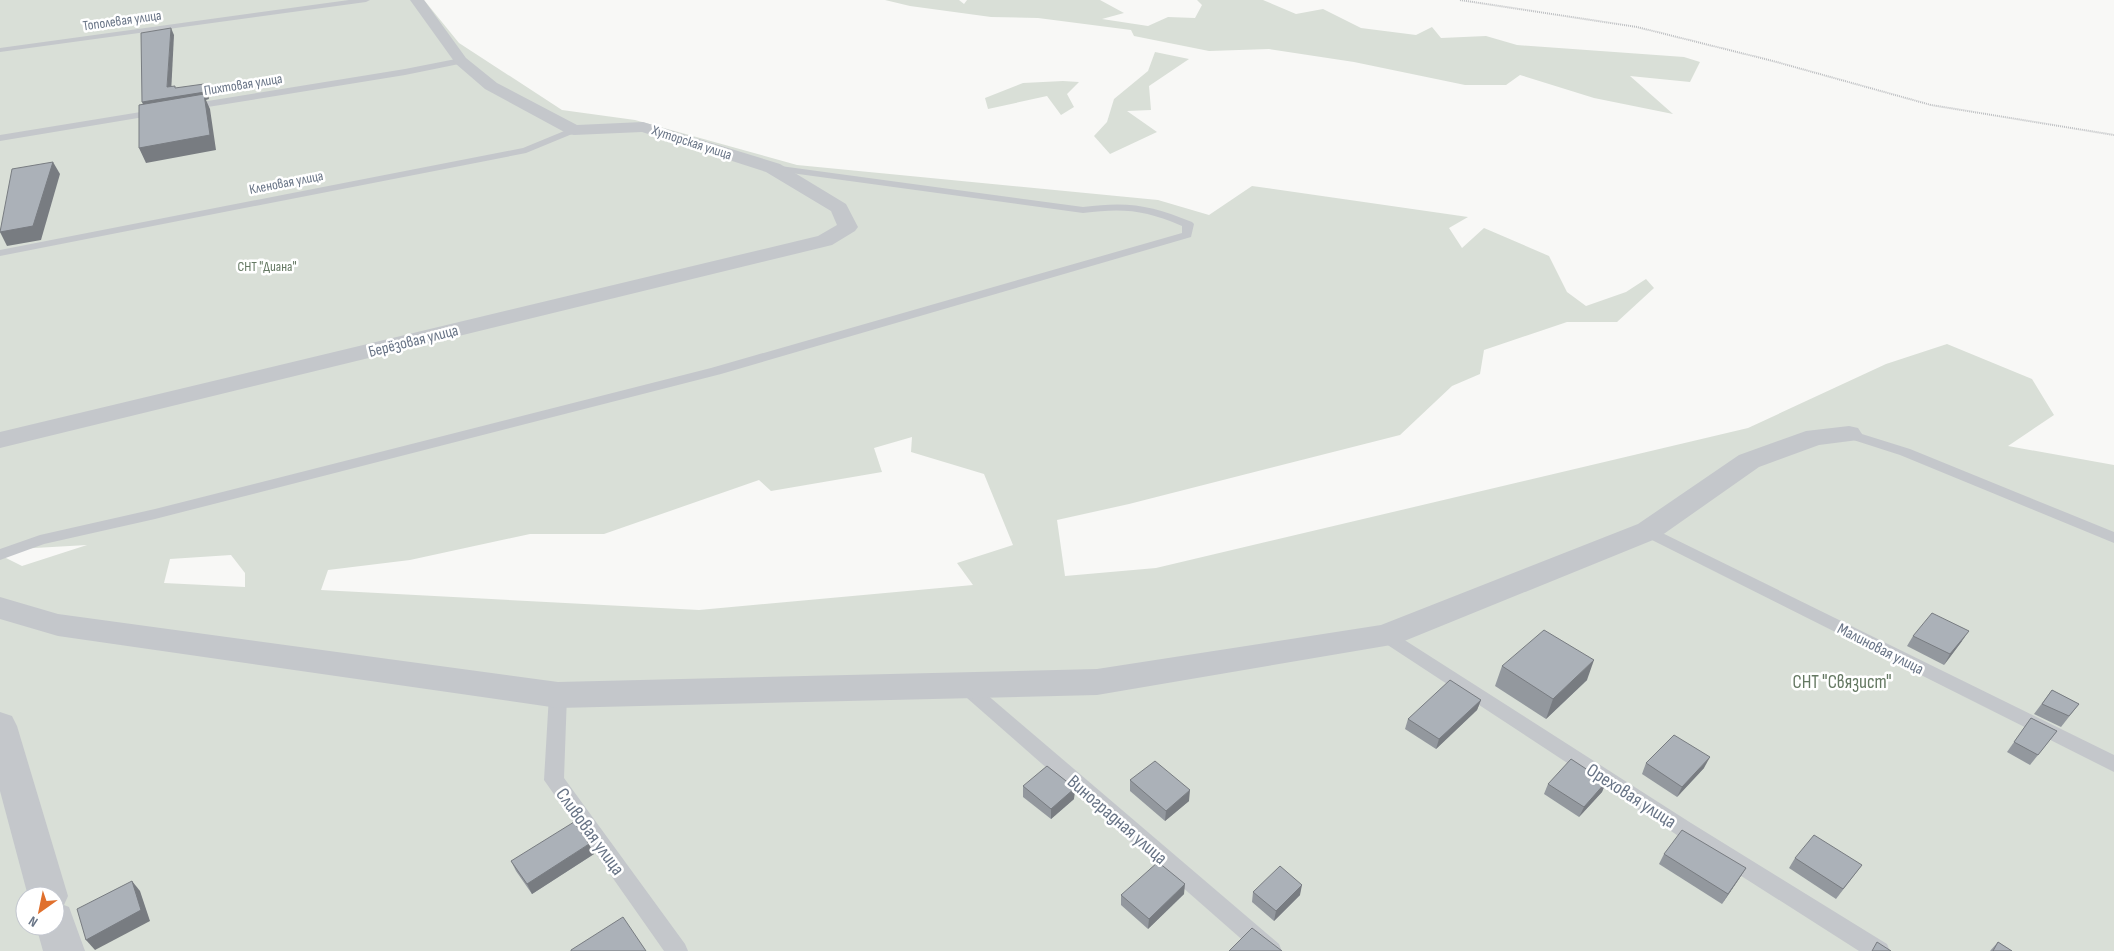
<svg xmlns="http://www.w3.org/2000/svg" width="2114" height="951" font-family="'Sofia Sans Condensed',sans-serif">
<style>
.green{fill:#d9dfd7;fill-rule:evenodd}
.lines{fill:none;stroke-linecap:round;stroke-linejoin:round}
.path{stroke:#bcbec1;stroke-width:2;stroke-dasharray:1 1;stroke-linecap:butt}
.service{fill:#c4c7cb;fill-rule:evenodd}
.minor{fill:#c4c7cb;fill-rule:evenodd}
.wall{fill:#93989e}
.shaded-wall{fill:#787c81}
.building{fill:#abb1b8;stroke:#787c81}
.labels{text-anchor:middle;stroke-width:5;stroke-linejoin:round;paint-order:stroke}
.far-street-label{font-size:14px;fill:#687486;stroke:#fff}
.far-park-label{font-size:14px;fill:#647862;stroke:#fff}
.street-label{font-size:16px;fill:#687486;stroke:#fff}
.near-park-label{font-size:19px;fill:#647862;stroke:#fff}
.near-street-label{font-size:19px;fill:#687486;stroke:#fff}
</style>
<rect width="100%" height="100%" fill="#f8f8f6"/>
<g class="green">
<path d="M0,0H424L459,43L562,110L635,120L797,165L1158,200L1209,215L1252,186L1468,217L1449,228L1462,248L1484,228L1549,256L1567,292L1586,306L1626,292L1646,279L1654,288L1617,322H1567L1484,350L1480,374L1452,386L1400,435L1129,504L1057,520L1065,576L1156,568L1748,428L1886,364L1947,344L2032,379L2054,415L2008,446L2114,465V951H0V555L22,566L87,545L0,550ZM912,437L911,452L984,474L1013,545L957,563L973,585L699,610L321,590L328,570L410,560L530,534H604L759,480L771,491L882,472L874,448ZM231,555L245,573V587L164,583L170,559ZM25,896H55V926H25Z"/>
<polygon points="885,0 959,0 964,4 967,0 1100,0 1124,13 1102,19 1148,26 1168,17 1195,18 1202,5 1197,0 1263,0 1296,14 1323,9 1361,28 1416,35 1432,27 1441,38 1486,36 1517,45 1684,57 1700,62 1690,82 1630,76 1673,114 1594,98 1520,75 1506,85 1465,85 1354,62 1269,49 1209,51 1134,36 1131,30 1038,18 991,17 910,6"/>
<polygon points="1155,52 1189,59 1149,86 1151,110 1127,111 1157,132 1110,154 1094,136 1107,122 1114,99 1148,71"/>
<polygon points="1063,81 1079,82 1067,94 1074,107 1061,115 1047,96 988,109 985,98 1023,83"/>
</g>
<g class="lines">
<polyline class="path" points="1460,0 1637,27 1773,61 1931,105 2114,135"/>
<g class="service">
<polygon points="349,0 370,0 366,2 0,52 0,48"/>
<polygon points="461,58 464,59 464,63 405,75 189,110 184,107 189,104 405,69"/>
<polygon points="159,109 164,112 162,114 0,141 0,135"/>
<polygon points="574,127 579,130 577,132 526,153 0,256 0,250 523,148"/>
<path d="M773,165L1083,207C1128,201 1151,205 1192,222L1194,224L1191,237L721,374L155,519L44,544L0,560V549L40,535L155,509L711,368L1182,233V226C1144,210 1124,208 1083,213L769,170L768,168Z"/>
<polygon points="1849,430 1910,449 2114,532 2114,543 1900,455 1844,437 1842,434 1844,431"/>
<polygon points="1648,526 2114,755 2114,772 1642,535 1640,531 1642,527"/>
<polygon points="1386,630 1392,632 1691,823 1887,944 1890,951 1859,951 1677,835 1380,640 1377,636 1380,632"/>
<polygon points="965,679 971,681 1279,944 1282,951 1255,951 959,691 956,686 959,681"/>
<polygon points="558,688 565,690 567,695 564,778 685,944 688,951 664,951 544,780 549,695 551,690"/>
</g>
<g class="minor">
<polygon points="410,0 424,0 466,58 497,83 577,125 643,122 780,164 846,204 858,227 855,231 832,245 0,448 0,432 818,236 837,225 831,211 766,172 642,132 574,135 568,134 485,89 456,64"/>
<polygon points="1849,426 1858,428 1862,434 1858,440 1819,445 1759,467 1658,538 1397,644 1097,695 558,708 58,636 0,619 0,597 58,614 558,682 1097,669 1381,625 1638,524 1739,455 1806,431"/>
<polygon points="0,712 12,716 17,726 68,896 64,905 69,907 85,951 43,951 36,926 55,926 55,896 28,896 0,791"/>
</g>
</g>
<g class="wall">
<polygon points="1913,636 1962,641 1944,665 1907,646"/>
<polygon points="1502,666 1587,680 1546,719 1495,686"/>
<polygon points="2052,690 2079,704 2061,727 2034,714"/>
<polygon points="1481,700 1477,710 1436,749 1405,729 1408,719"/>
<polygon points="2031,718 2057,731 2030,765 2007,752"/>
<polygon points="1646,763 1704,768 1677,797 1642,774"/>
<polygon points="1130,780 1189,801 1165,821 1130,791"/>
<polygon points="1606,782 1602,792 1579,817 1544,794 1548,784"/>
<polygon points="1023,786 1075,788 1074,799 1051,819 1023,797"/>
<polygon points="594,854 532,894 516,871 511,861"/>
<polygon points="1664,854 1746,868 1722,904 1659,864"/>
<polygon points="1795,858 1862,865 1836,899 1789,868"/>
<polygon points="1253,892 1300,895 1274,921 1252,902"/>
<polygon points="1184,894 1148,929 1121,905 1121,895"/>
<polygon points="1998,942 2012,951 1990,951"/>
</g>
<g class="shaded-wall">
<polygon points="171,28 174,35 171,94 167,87"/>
<polygon points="204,84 207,91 209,99 206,100 210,109 216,150 146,163 139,148 145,109 142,102"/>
<polygon points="53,162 60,174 41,240 7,246 0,232"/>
<polygon points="1969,631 1962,641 1944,665 1950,654"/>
<polygon points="1594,660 1587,680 1546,719 1553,699"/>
<polygon points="1481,700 1477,710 1436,749 1439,739"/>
<polygon points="1710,757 1704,768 1677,797 1682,787"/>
<polygon points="1606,782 1602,792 1579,817 1584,807"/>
<polygon points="1075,788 1074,799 1051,819 1051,809"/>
<polygon points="1190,790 1189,801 1165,821 1166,811"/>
<polygon points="589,844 594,854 532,894 527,884"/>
<polygon points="1746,868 1739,879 1722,904 1728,894"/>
<polygon points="132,881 140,891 150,921 95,950 86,940"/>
<polygon points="1185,884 1184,894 1148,929 1149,919"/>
<polygon points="1302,885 1300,895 1274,921 1276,911"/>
</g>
<g class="building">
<polygon points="171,28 167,87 175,86 175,88 204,84 205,92 142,102 141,33"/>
<polygon points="204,94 210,135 139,148 139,105"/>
<polygon points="53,162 33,226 0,232 12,169"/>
<polygon points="1932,613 1969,631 1950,654 1913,636"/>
<polygon points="1544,630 1594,660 1553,699 1502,666"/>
<polygon points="1450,680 1481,700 1439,739 1408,719"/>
<polygon points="2052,690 2079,704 2069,716 2042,704"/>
<polygon points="2031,718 2057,731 2038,755 2014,742"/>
<polygon points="1674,735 1710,757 1682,787 1646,763"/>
<polygon points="1571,759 1606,782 1584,807 1548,784"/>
<polygon points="1155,761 1190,790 1166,811 1130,780"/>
<polygon points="1047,766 1075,788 1051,809 1023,786"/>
<polygon points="574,822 589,844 527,884 511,861"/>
<polygon points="1682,830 1746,868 1728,894 1664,854"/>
<polygon points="1814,835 1862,865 1843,889 1795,858"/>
<polygon points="1158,862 1185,884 1149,919 1121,895"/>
<polygon points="1280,866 1302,885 1276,911 1253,892"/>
<polygon points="132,881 141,910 86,940 77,909"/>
<polygon points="623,917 646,951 571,951 571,950"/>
<polygon points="1252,928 1282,951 1229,951"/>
<polygon points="1877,942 1891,951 1872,951"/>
<polygon points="1998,942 2012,951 1993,951"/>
</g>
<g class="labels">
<g class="far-street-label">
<text transform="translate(122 20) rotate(-8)" y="5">Тополевая улица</text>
<text transform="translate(243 84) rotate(-9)" y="5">Пихтовая улица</text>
<text transform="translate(692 142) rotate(18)" y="5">Хуторская улица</text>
<text transform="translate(286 182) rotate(-11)" y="5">Кленовая улица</text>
</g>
<g class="far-park-label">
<text x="267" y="271">СНТ "Диана"</text>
</g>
<g class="street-label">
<text transform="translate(413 340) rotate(-14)" y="6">Берёзовая улица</text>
<text transform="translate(1881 648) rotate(27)" y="6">Малиновая улица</text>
</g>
<g class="near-park-label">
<text x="1842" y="688">СНТ "Связист"</text>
</g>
<g class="near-street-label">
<text transform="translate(1632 795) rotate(33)" y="7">Ореховая улица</text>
<text transform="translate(1118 819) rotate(41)" y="7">Виноградная улица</text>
<text transform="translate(591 831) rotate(54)" y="7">Сливовая улица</text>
</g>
</g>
<g transform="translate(40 911) rotate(213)"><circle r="24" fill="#ffffff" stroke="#c3c7cf"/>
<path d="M0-4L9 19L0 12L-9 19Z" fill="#e0702d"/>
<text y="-8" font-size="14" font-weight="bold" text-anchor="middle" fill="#687486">N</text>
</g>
</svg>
